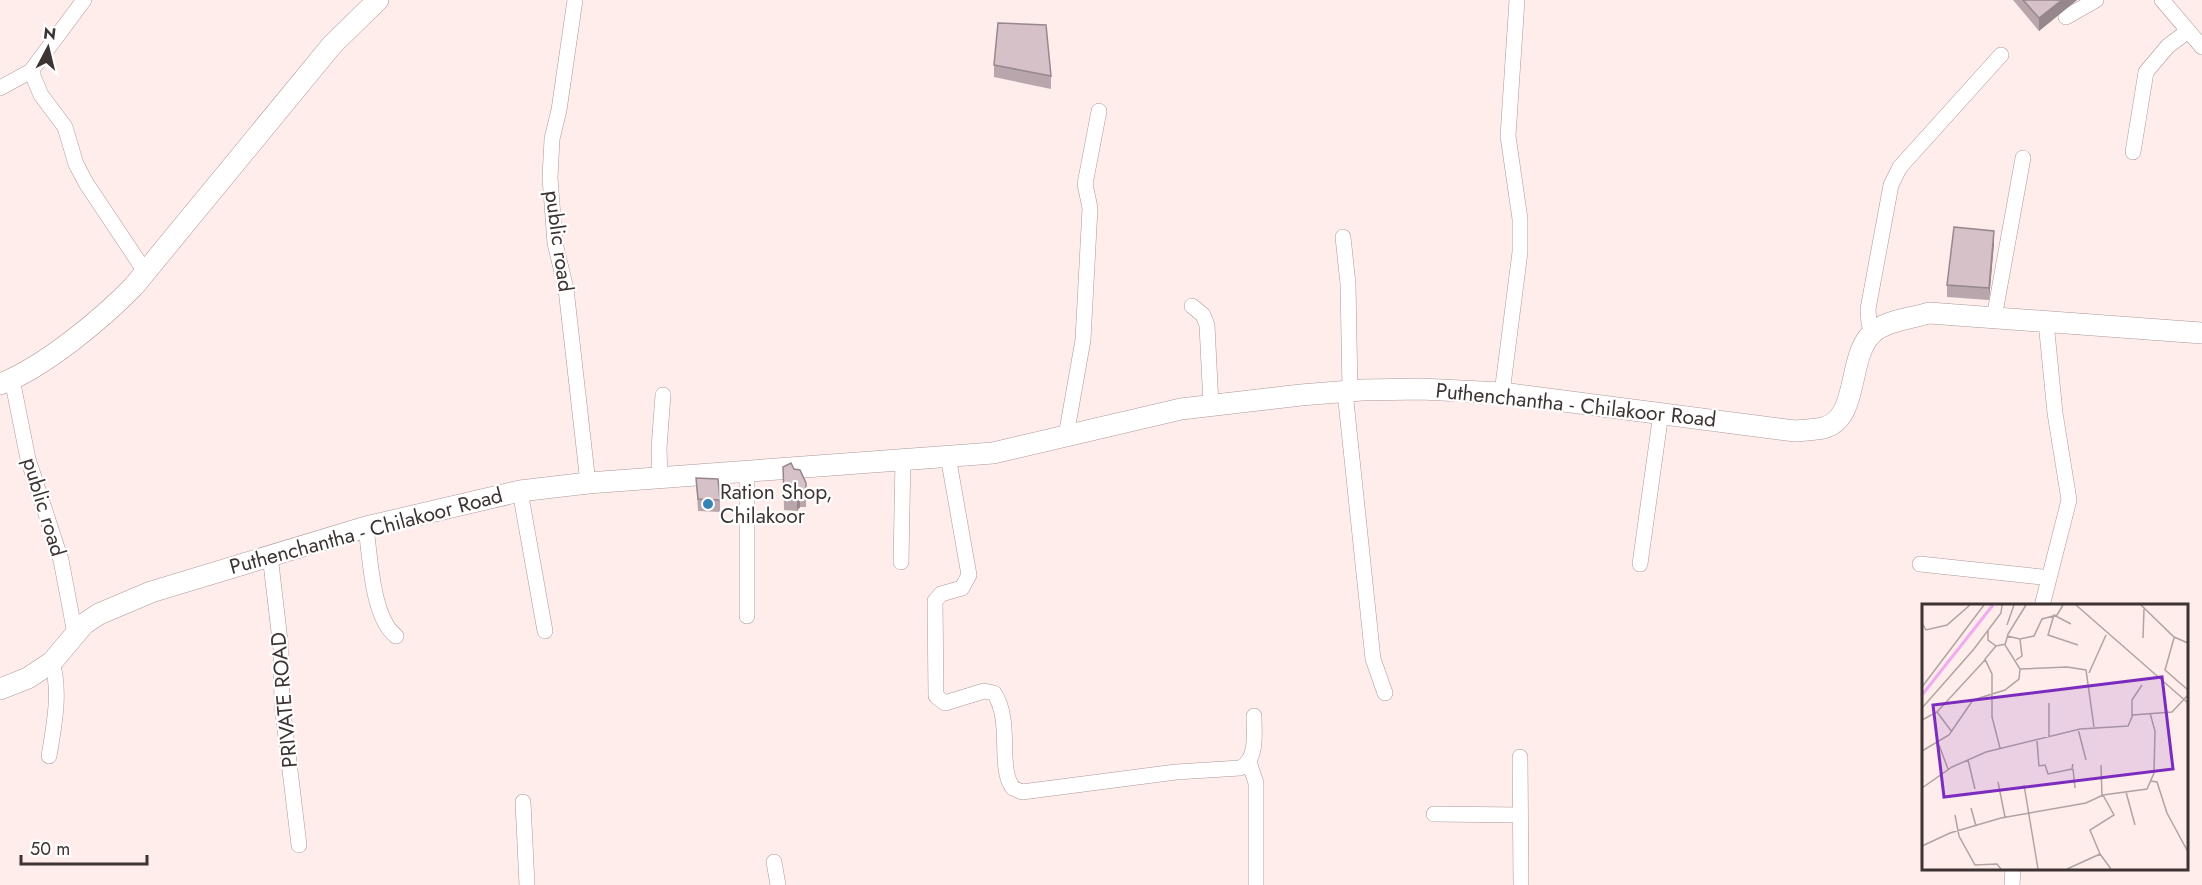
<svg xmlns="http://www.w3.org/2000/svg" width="2202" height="885" font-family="Jost,sans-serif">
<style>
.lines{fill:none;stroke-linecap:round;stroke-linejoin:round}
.minor-casing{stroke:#ad9897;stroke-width:16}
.secondary-casing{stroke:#ad9897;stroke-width:22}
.minor{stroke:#fff;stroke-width:15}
.secondary{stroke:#fff;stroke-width:21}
.wall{fill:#b8a6ac}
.shaded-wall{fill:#96878c}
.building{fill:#d6c1c8;stroke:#96878c;stroke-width:1.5}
.poi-dot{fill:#3684b6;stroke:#fff;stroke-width:2}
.labels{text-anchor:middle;stroke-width:4.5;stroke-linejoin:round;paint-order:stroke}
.street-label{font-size:21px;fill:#3c3332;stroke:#fff}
.poi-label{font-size:21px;fill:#3c3332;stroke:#fff;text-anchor:start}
.inset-river{fill:none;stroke:#efacf0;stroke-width:3}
.inset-road{fill:none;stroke:#b1a3a1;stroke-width:1.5}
.view{fill:#7b2cbf;fill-opacity:0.15;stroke:#7b2cbf;stroke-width:3}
.inset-edge{fill:none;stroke:#3c3332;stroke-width:3}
</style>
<rect width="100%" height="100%" fill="#ffedeb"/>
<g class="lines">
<defs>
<g id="minor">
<polyline points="575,0 559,110 552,139 550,178 555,243 566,289 588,483"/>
<polyline points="2162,0 2202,47"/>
<polyline points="2066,17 2096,0"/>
<polyline points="31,71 41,95 65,127 76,164 86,183 146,273"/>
<polyline points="0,88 31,71 84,0"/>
<polyline points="2133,152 2146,72 2168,46 2188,31"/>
<polyline points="1343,237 1348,284 1350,391"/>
<polyline points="1192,306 1203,315 1207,325 1211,405"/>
<polyline points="1994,318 2023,158"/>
<polyline points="1873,332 1869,324 1868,309 1891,185 1900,167 2001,55"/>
<polyline points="12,379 28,459 61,560 75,634"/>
<polyline points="1345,392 1373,659 1385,693"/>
<polyline points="1502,393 1520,252 1520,219 1508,136 1517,0"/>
<polyline points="1066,436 1083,340 1090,208 1085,184 1099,111"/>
<path d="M948,456L969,575L962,588L941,594L935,601L936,696L945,703L984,691L994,693C1013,721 997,768 1013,788L1022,792L1176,772L1240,768C1258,760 1254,733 1254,716"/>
<polyline points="660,478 659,448 663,395"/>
<polyline points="520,491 545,631"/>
<path d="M366,527C370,556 372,618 396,636"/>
<polyline points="270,555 281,649 282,704 299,845"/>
<polyline points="901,562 903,458"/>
<polyline points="1640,564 1661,413"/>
<polyline points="1920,564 2042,577"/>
<polyline points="2042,606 2069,500 2055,413 2046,322"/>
<polyline points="747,616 747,471"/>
<path d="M49,756C54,726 61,692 52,662"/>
<polyline points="1520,757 1521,885"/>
<polyline points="1249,762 1256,783 1256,885"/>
<polyline points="523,802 527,885"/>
<polyline points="1434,814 1520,815"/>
<polyline points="774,862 778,885"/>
<polyline points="2012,885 2013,868"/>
</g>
<g id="secondary">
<path d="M0,384C43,368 102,319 134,286L332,45L378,0"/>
<path d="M0,689L28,678L52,662L84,624L99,614L151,592L366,527L520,491L588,483L993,453L1181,409L1301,395L1362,390L1421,389L1502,393L1795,431C1804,430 1814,430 1823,428C1862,418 1845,352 1876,330C1890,320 1912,318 1929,313L2202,333"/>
</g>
</defs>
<use href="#minor" class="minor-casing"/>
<use href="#secondary" class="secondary-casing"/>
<use href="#minor" class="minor"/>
<use href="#secondary" class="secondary"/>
</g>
<g class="wall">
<polygon points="2013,0 2077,0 2039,31"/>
<polygon points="994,65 1051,76 1051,89 994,77"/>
<polygon points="1994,243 1989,300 1947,297 1947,285"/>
<polygon points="783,467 806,483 806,507 800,507 797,511 784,510"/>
<polygon points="696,478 720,500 720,512 698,511"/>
</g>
<g class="shaded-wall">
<polygon points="2062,0 2077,0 2039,31 2039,18"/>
<polygon points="1994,231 1994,243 1989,300 1989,288"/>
<polygon points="800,495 800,507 797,511 797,499"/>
</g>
<g class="building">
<polygon points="2023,0 2062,0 2039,18"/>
<polygon points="998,23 1046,25 1051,76 994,65"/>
<polygon points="1954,227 1994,231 1989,288 1947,285"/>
<polygon points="791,463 794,469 800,470 806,483 806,495 800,495 797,499 784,497 783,467"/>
<polygon points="696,478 718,479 720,500 698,499"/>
</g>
<circle class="poi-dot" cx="708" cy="504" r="6"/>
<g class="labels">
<g class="street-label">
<text transform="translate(559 241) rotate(82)" y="7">public road</text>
<text transform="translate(1576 405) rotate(6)" y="7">Puthenchantha - Chilakoor Road</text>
<text transform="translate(44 507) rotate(73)" y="7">public road</text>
<text transform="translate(366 531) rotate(-15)" y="7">Puthenchantha - Chilakoor Road</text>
<text transform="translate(284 700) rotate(-95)" y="7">PRIVATE ROAD</text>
</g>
<g class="poi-label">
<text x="720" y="499">Ration Shop,<tspan x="720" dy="24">Chilakoor</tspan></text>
</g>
</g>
<g transform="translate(1922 604)">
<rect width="266" height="266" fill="#ffedeb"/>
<path class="inset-river" d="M0,91L71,1"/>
<path class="inset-road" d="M154,1L266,99M219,1L252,33L266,39M0,19L4,26L25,21L48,1M149,20L132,11L126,31L156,41M85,21L92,1M66,27V36L74,42M85,32L98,35L112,32L120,15L135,11L141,1M221,34L222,5M252,34L243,66L266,86M94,56L100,52L98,35M98,65L145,63L164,66L172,123M167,69L184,31M0,83L62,1M70,89V70L63,55L74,42L84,40M70,91V113L78,144M127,99V133M0,104L52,45L79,9L80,1M15,108L30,128M210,112V96L220,81M0,116L15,108L63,56M156,125L164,156M115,137L117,162L123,161L126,170L150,165L151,160M17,141L26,165M0,147L27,131L51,96L83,86L97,75L98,65L83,41L86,30L104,1M46,156L53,185M179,161L180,192M151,165L153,184M229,177L235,178L245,209L266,248M76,178L83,213M102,181L116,265M0,184L30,163L64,148L158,125L206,122L211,111L250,108L266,91M204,188L213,221M49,204L54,222M33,211L37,232L53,261L75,260L79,265M0,242L28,229L79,214L164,199L181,191L225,185L232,169L233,127L228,109M178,250L189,265M145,265L178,250L168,226L192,211L181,191"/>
<path class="view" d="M240,73L251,165L22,193L11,101Z"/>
<rect width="266" height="266" class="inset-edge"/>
</g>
<g transform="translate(48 48) rotate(7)" stroke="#ffffff" stroke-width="4.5" paint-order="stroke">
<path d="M0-4.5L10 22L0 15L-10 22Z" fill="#3c3332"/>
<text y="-9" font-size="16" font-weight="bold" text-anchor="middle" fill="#3c3332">N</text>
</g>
<path d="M21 855v9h126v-9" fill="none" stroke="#3c3332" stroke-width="3"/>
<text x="30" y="855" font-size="18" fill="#3c3332" stroke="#ffffff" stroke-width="4.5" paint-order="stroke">50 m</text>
</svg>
